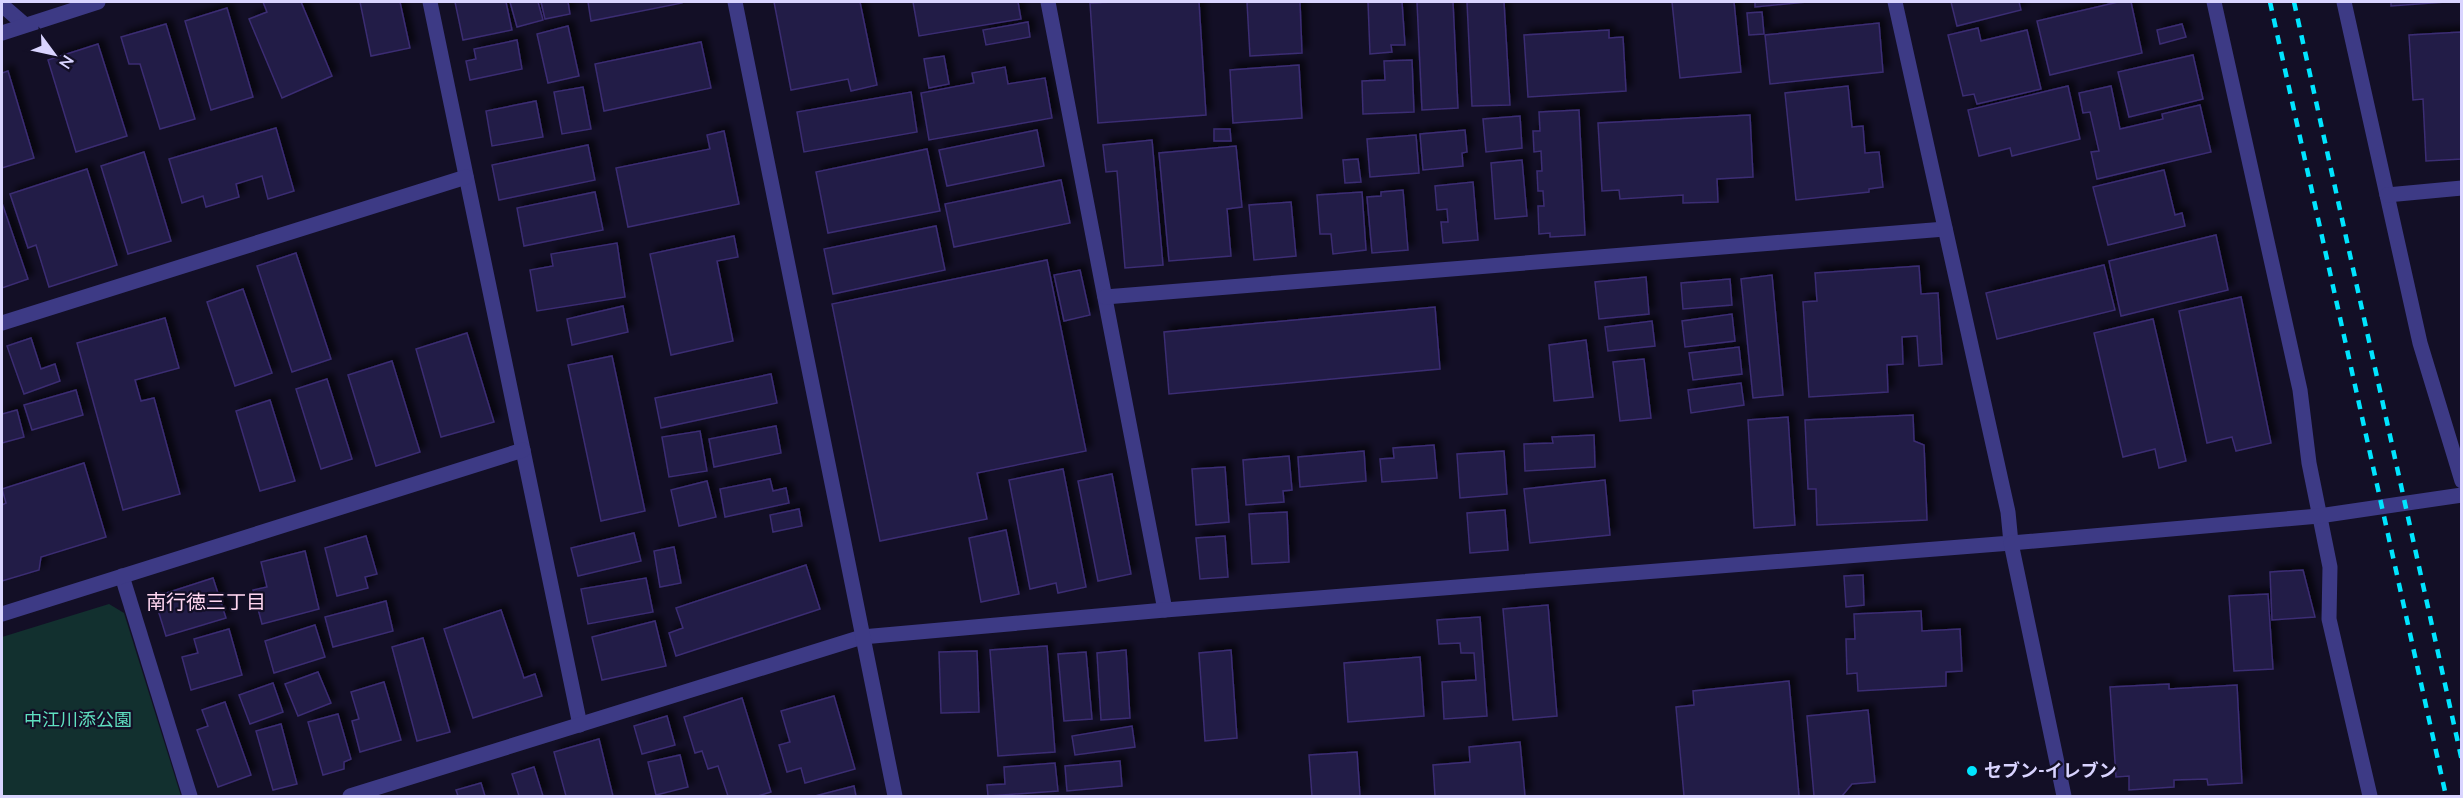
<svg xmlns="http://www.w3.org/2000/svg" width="2463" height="798" font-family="Lato,'Noto Sans JP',sans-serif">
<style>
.green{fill:#12302f}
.building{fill:#241b47;stroke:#3b2d73;stroke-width:1.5;filter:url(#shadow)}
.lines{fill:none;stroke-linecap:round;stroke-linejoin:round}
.minor{stroke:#3d3a85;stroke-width:15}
.tertiary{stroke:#3d3a85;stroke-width:15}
.rail{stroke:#00e5ff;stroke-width:4.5;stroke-dasharray:9 8;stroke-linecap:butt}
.poi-dot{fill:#00e5ff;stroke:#130f26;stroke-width:2}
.labels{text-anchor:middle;stroke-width:4.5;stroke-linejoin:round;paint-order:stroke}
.park-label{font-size:18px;fill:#5fe0c0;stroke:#130f26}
.poi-label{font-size:18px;font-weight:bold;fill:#d9d4ff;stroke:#130f26;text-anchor:start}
.neighbourhood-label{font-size:20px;fill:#ffd6f0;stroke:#130f26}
</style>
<defs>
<filter id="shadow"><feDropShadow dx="5.5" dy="-5.5" stdDeviation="3" flood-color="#0009"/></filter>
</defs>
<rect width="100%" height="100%" fill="#130f26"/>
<polygon class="green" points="109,604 124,613 181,796 2,796 2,637"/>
<g class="building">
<polygon points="263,2 301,2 332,76 282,98 249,19 267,12"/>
<polygon points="360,2 400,2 410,48 371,56"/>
<polygon points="455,2 506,2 512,30 463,40"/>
<polygon points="510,2 538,2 543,20 517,27"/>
<polygon points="541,2 568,2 570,14 545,19"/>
<polygon points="588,2 682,2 682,3 591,21"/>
<polygon points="774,2 860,2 877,85 851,91 848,79 791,90"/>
<polygon points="913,2 1018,2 1021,19 919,36"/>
<polygon points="1114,2 1199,2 1206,115 1098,123 1090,3"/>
<polygon points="1247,2 1300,2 1302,53 1250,56"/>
<polygon points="1368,2 1402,2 1405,45 1391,45 1392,52 1370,54"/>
<polygon points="1417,2 1453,2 1458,108 1422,110"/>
<polygon points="1467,2 1504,2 1510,105 1472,106"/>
<polygon points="1672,2 1734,2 1741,72 1680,78"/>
<polygon points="1755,2 1807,2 1755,7"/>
<polygon points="1951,2 2019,2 2021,10 1957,26"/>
<polygon points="2118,2 2131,2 2142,53 2050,75 2037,21"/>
<polygon points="2391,2 2446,2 2391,6"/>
<polygon points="227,8 253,97 211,110 185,21"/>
<polygon points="1762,12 1764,34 1749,35 1747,13"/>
<polygon points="1028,22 1030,37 986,45 983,30"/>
<polygon points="1879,23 1883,72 1770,84 1765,35"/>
<polygon points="166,24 195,119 160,129 140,64 129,64 121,37"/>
<polygon points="2182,24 2186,37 2160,44 2157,30"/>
<polygon points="568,26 579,76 548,83 537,34"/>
<polygon points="1978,28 1981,41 2027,30 2041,89 1977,104 1974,94 1963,96 1948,35"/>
<polygon points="1609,30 1609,38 1623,37 1626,91 1528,97 1524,35"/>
<polygon points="2462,32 2462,159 2426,161 2423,99 2413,100 2409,35"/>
<polygon points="517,40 522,69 470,80 466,61 476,59 474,49"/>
<polygon points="701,42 711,88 604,111 595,64"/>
<polygon points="98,44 127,136 76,152 48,60"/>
<polygon points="2193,55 2203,99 2129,117 2118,72"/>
<polygon points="944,56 949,84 929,88 924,59"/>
<polygon points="1412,60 1414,112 1363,114 1362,81 1385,80 1384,61"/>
<polygon points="1299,65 1302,118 1233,123 1230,70"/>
<polygon points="1005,67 1008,84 1045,78 1052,118 929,140 921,93 974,83 972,73"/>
<polygon points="8,71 34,158 2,168 2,73"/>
<polygon points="1848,86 1852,127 1863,126 1865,153 1879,152 1883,187 1869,189 1869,192 1796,200 1785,93"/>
<polygon points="2068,86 2080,139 2012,156 2010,148 1979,156 1968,110"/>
<polygon points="2111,86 2120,129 2163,119 2162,114 2200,105 2211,152 2097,179 2091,152 2099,151 2090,112 2083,113 2079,93"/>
<polygon points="583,87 591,129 562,134 554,92"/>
<polygon points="911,92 917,132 804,152 797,112"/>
<polygon points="536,101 543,137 492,146 486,111"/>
<polygon points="1579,110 1585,235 1550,237 1550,233 1539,234 1538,206 1544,206 1543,191 1538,191 1537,171 1542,171 1541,151 1534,152 1533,131 1540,131 1539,112"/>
<polygon points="1750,115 1753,177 1717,179 1718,202 1683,203 1683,195 1620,199 1619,190 1602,191 1598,123"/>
<polygon points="1520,116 1522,148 1486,152 1483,119"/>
<polygon points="276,128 294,191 268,199 262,176 236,184 239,197 206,207 203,196 182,203 169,159"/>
<polygon points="1214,129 1230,129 1231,141 1214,141"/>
<polygon points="1037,130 1044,166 947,186 939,150"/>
<polygon points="1465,130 1467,152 1462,153 1463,166 1423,170 1420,134"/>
<polygon points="724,131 739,204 628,227 616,168 710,149 707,135"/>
<polygon points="1416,135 1419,173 1370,177 1367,139"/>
<polygon points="1152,140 1163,265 1125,268 1117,171 1106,172 1103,145"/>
<polygon points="588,145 595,180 499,200 492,165"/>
<polygon points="1236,146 1242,207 1227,209 1231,256 1169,261 1159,153"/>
<polygon points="927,149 940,211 828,233 816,172"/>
<polygon points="144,152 171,241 128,254 101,166"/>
<polygon points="1358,159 1361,182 1345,183 1343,160"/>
<polygon points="1522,160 1527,216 1495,219 1491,163"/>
<polygon points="87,169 117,265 49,287 36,245 28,248 10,194"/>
<polygon points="2164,170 2175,215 2182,213 2185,226 2108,245 2093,187"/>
<polygon points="1061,180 1070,223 954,247 945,204"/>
<polygon points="1473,182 1478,240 1443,243 1441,222 1448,222 1447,209 1437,210 1435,186"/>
<polygon points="1403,190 1408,250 1372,253 1367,197 1381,196 1381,192"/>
<polygon points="595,192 603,230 524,246 517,208"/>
<polygon points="1362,192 1366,250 1333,254 1331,234 1320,234 1317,195"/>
<polygon points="1291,202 1296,256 1254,260 1249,205"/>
<polygon points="2,203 28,279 2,288"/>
<polygon points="936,226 945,270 833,294 824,249"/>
<polygon points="2216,235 2228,290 2121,316 2109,261"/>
<polygon points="734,236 738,257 717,261 733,341 671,355 650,254"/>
<polygon points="617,243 625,297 537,311 530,270 553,266 551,254"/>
<polygon points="296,253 331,359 292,372 257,266"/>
<polygon points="1047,260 1086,451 977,473 987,519 880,541 832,304"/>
<polygon points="2104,265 2115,310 1997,339 1986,293"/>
<polygon points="1919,266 1921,294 1938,293 1942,364 1919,366 1917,336 1902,337 1903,364 1887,365 1888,392 1809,397 1803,302 1817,301 1815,273"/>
<polygon points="1080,270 1090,315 1064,321 1054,275"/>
<polygon points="1772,275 1783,395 1753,398 1741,279"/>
<polygon points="1646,277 1649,314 1599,319 1595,282"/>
<polygon points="1730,279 1732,305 1683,309 1681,283"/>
<polygon points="243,289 272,373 235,386 207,302"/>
<polygon points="2241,297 2271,443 2236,451 2232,437 2207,443 2179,311"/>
<polygon points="623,306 628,332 572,345 567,319"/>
<polygon points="1435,307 1440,369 1169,394 1164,332"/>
<polygon points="1732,314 1735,341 1685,347 1682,321"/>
<polygon points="165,318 179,368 135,380 141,401 154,398 180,494 123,510 77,343"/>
<polygon points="2153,319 2186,461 2159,468 2155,449 2123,457 2094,333"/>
<polygon points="1652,321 1655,346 1608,351 1605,327"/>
<polygon points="467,333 494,422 441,437 416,349"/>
<polygon points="31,338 41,369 55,364 60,381 24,394 7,346"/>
<polygon points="1586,340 1593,397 1554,401 1549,345"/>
<polygon points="1739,347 1742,374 1693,380 1689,353"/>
<polygon points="612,356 645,511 601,521 568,365"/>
<polygon points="1644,359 1651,418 1620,421 1613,362"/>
<polygon points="392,361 420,452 376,466 348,375"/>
<polygon points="771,374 777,403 661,428 655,398"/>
<polygon points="327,379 352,459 321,469 296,389"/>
<polygon points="1741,383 1744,405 1691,413 1688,390"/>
<polygon points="76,390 83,415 32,430 24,405"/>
<polygon points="270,400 295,481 260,491 236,411"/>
<polygon points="17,410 24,437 2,443 2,414"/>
<polygon points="1913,415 1914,441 1924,445 1927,520 1817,525 1816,489 1808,489 1805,420"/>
<polygon points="1788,417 1795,525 1754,528 1748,420"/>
<polygon points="776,426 781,453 714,467 709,439"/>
<polygon points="700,431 707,471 669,477 662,437"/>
<polygon points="1594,435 1595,467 1525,471 1524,444 1553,443 1552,437"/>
<polygon points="1434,445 1437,478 1382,482 1380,459 1394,458 1393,448"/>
<polygon points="1364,451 1366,481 1300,487 1298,457"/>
<polygon points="1504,451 1507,494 1460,498 1457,454"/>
<polygon points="1289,456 1292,490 1283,491 1284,502 1246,505 1243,460"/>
<polygon points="84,463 106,537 41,557 39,570 2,581 2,505 6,503 2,489"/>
<polygon points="1225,467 1229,522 1196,525 1192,469"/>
<polygon points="1063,469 1086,587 1058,593 1056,583 1030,589 1009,480"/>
<polygon points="1112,474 1131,574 1098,581 1078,481"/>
<polygon points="770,479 773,491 786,488 789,503 725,517 720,489"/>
<polygon points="1605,480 1610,535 1530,543 1524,489"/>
<polygon points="707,481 716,517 679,526 671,490"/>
<polygon points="799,509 802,526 773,532 770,515"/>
<polygon points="1505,510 1508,550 1470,553 1467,513"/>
<polygon points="1287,512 1289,562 1252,564 1249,514"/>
<polygon points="1006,530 1019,594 981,602 969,538"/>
<polygon points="634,533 641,561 578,576 571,548"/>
<polygon points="366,536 377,574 365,577 368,588 337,596 325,548"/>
<polygon points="1225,536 1228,577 1200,579 1196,538"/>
<polygon points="674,547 681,583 660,587 654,551"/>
<polygon points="305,551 319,609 262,624 253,590 267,587 261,562"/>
<polygon points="806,565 820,609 676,656 669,633 683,628 676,608"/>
<polygon points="2303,570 2315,617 2272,620 2270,572"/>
<polygon points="1863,575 1864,605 1846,607 1844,576"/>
<polygon points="213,578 226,618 166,636 154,597"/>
<polygon points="646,578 653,612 588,624 581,589"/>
<polygon points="2268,594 2273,669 2234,671 2229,596"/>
<polygon points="386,601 393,631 333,647 325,617"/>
<polygon points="1548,605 1557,716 1513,720 1503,609"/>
<polygon points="501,610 524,678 535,674 542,696 473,718 444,629"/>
<polygon points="1921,611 1922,631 1960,629 1962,671 1946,672 1946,686 1858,691 1857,673 1847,674 1846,639 1855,639 1854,614"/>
<polygon points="1480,617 1487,716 1444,719 1442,682 1476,680 1474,653 1461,653 1460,643 1439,644 1437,620"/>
<polygon points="655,621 666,666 602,680 592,637"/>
<polygon points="315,625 325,657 274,673 265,641"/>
<polygon points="229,629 242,675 191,690 182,657 198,653 194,639"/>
<polygon points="423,638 450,732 417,741 392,647"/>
<polygon points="1047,646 1055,752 998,756 990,650"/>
<polygon points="1126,650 1130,718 1101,720 1097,653"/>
<polygon points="1231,650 1237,738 1205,741 1199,653"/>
<polygon points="977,651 979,712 941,713 939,652"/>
<polygon points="1086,652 1092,719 1064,721 1058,654"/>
<polygon points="1420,657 1424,716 1348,722 1344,663"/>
<polygon points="318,672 331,703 298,716 285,684"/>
<polygon points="1789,681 1799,796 1684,796 1676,707 1694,705 1693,691"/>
<polygon points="384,682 401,740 360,752 352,721 359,719 351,692"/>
<polygon points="273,683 283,712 250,724 239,695"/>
<polygon points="2169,684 2169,689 2237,685 2242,783 2208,785 2207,779 2174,780 2174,787 2129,790 2129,776 2116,777 2110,687"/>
<polygon points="834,696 855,769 805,783 801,768 787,772 779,745 790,742 781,711"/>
<polygon points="742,698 771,792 758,796 728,796 718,766 708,769 702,751 695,753 684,717"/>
<polygon points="225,702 251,775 218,787 197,730 208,726 202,710"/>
<polygon points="1868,710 1875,782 1852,784 1842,796 1814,796 1807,716"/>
<polygon points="338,714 351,759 344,762 344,769 323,775 308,722"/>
<polygon points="667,716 675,745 642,754 634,726"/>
<polygon points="281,724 297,784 273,790 256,731"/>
<polygon points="1132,726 1135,747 1075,755 1072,736"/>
<polygon points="599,739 613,796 566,796 554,752"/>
<polygon points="1520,742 1525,796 1435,796 1433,765 1470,762 1469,747"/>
<polygon points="1357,752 1360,796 1312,796 1309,755"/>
<polygon points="680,755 688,787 656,795 648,762"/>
<polygon points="1120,761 1122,786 1067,791 1065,766"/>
<polygon points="1055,763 1058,791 988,796 987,785 1005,784 1004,767"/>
<polygon points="534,767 543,796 519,796 512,774"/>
<polygon points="481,783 485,796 458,796 456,790"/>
<polygon points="854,786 856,796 815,796"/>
</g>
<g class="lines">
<g class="minor">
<polyline points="430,2 580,725"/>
<polyline points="1048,2 1165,610"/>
<polyline points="2214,2 2300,390 2309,463 2330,567 2329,619 2370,796"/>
<polyline points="2344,2 2420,343 2462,481"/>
<polyline points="2,5 25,25"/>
<polyline points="2387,195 2462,188"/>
<polyline points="1105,297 1945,229"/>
<polyline points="2,323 466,177"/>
<polyline points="122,576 190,796"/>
<polyline points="2,614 523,450"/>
<polyline points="350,796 862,637 1165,610 2011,543 2008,512 1895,2"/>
</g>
<g class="tertiary">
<polyline points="735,2 895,796"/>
<polyline points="2,33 98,2"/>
<polyline points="2064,796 2011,543 2319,516 2462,495"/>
</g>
<g class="rail">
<polyline points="2270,2 2446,796"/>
<polyline points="2294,2 2462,761"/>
</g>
</g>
<circle class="poi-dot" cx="1972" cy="771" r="6"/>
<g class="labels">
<g class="park-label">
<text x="78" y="726">中江川添公園</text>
</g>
<g class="poi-label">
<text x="1984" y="777">セブン-イレブン</text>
</g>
<g class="neighbourhood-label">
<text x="206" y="609">南行徳三丁目</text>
</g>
</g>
<rect width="2463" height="798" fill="none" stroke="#d9d4ff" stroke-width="6"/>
<g transform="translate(54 54) rotate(123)" stroke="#130f26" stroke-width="4.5" paint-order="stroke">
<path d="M0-4.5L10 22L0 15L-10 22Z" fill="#d9d4ff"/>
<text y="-9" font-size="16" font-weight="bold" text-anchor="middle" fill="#d9d4ff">N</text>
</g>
</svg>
